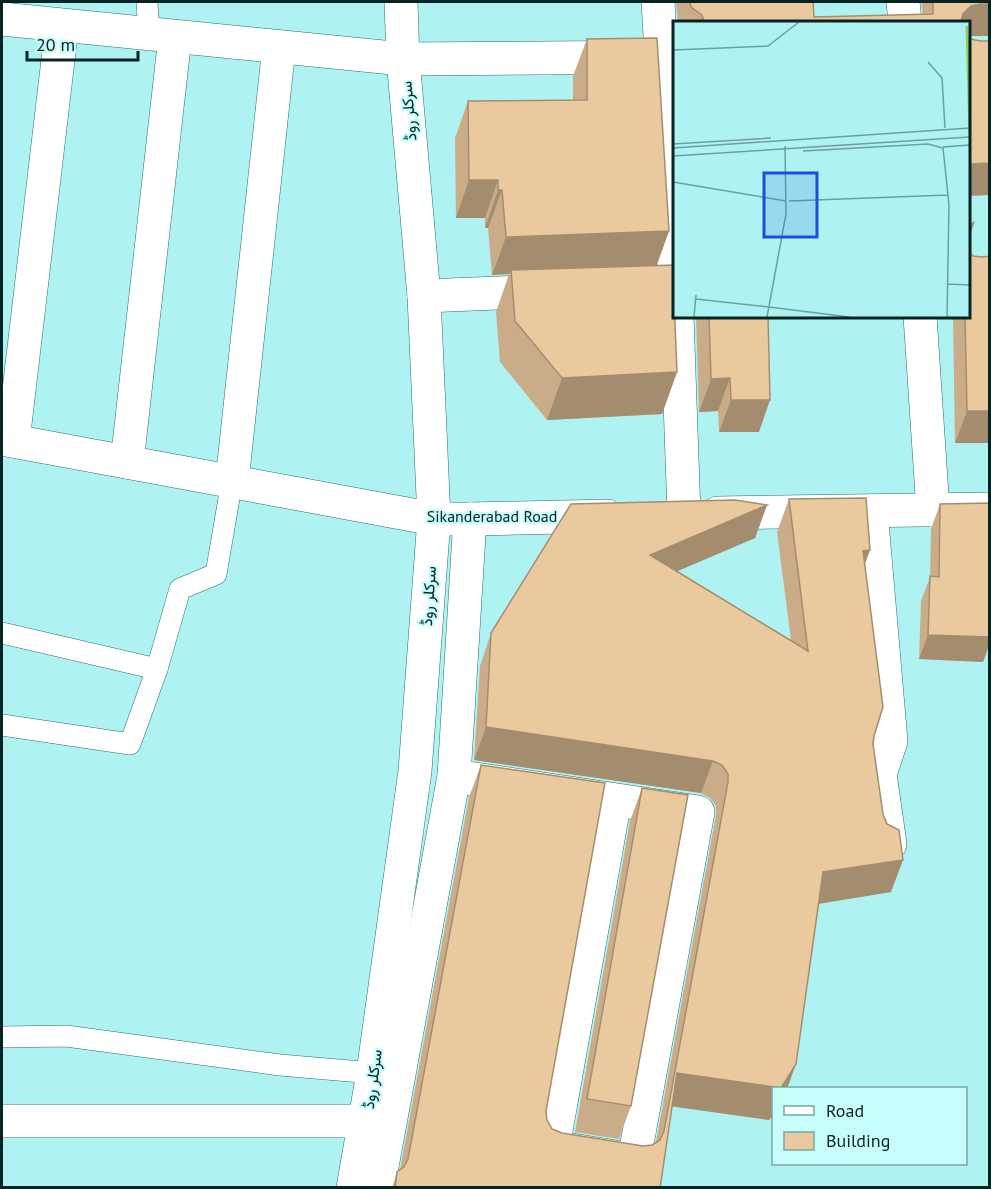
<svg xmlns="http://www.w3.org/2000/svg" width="991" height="1189" font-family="'PT Sans',Vazirmatn,sans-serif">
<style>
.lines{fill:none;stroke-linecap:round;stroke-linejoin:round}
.lane-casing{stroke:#2a6f6e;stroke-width:22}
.street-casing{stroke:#2a6f6e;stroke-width:34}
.secondary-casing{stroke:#2a6f6e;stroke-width:34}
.primary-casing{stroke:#2a6f6e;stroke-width:34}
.lane{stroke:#fff;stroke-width:21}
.street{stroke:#fff;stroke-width:33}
.secondary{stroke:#fff;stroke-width:33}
.primary{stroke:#fff;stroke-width:33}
.wall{fill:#caad88}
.shaded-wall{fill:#a48d6f}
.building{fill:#ebc99e;stroke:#a48d6f;stroke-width:1.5}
.labels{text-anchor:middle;stroke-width:4.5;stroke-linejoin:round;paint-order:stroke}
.street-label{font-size:16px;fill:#072424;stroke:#c7fdfb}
.inset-river{fill:none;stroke:#8ccc60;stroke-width:3}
.inset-road{fill:none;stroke:#6ba09f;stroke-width:1.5}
.view{fill:#1d4ed8;fill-opacity:0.15;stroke:#1d4ed8;stroke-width:3}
.inset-edge{fill:none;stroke:#072424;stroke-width:3}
</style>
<rect width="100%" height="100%" fill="#aef2f1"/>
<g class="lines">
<defs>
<g id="lane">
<polyline points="147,2 149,35"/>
<polyline points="2,633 157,669"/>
<polyline points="2,725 130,744 157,669 180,589 216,574 232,481"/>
<polyline points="2,1037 66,1036 280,1065 373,1073"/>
</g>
<g id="street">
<polyline points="658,2 674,267"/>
<polyline points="903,2 905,22"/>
<polyline points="2,19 403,59 674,57"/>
<polyline points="424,296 548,291"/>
<polyline points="677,316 684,514"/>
<polyline points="920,316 933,510"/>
<polyline points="13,441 62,26"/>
<polyline points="127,462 175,37"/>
<polyline points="232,481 279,47"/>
<polyline points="871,511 891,741 880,774 890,844"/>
<polyline points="454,776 698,812 634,1160 553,1147 615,800"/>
<polyline points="2,1121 366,1121"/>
</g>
<g id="secondary">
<polyline points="2,439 434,519"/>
<polyline points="718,513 990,509"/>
<polyline points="470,519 607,516"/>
</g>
<g id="primary">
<polyline points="353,1188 373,1073 415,771 434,519 424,296 403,59 401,2"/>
<polyline points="378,1188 454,776 470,519 434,519"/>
</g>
</defs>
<use href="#lane" class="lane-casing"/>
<use href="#street" class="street-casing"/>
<use href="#secondary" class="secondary-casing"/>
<use href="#primary" class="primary-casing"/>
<use href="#lane" class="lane"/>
<use href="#street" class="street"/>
<use href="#secondary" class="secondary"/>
<use href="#primary" class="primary"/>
</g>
<g class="wall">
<polygon points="676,2 813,2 814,17 923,15 921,2 990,2 990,36 969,22 678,22"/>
<polygon points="587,39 669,231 657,265 673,275 677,372 662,414 547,420 500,362 496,312 509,274 492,275 488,228 485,228 485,218 456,218 455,138 468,101 573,100 573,76"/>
<polygon points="973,256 982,257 990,256 990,443 955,443 953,316 969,316"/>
<polygon points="696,316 768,316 759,432 719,432 718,411 699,412"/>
<polygon points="789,499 865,565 874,736 873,744 891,892 819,903 774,1089 774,1114 769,1120 672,1106 660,1188 392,1188 397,1172 400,1170 469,797 481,765 546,1111 547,1120 552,1129 562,1133 643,1146 652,1145 656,1142 716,815 716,806 710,798 701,793 474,760 480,666 491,633 767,505 755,538 677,571 791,640 777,532"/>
<polygon points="990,503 990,643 983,662 919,659 921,601 930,577 931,529 940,504"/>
<polygon points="642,788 631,1106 619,1139 575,1132 630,821"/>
</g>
<g class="shaded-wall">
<polygon points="980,4 990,4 990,36 969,36 969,22 960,22 963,14 971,6"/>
<polygon points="990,163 990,195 969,196 969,164"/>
<polygon points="469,180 498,180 485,218 456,218"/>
<polygon points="498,190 502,190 488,228 485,228"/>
<polygon points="975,221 969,238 969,224"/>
<polygon points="669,231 655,269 511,270 509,274 492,275 506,237"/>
<polygon points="677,372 662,414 547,420 562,378"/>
<polygon points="730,378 718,411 699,412 711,379"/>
<polygon points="731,400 770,400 759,432 719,432"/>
<polygon points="967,411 990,411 990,443 955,443"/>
<polygon points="767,505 755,538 638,588 650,555"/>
<polygon points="870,550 858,583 863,551"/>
<polygon points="928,635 990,637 990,643 983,662 919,659"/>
<polygon points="486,727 713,761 701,793 474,760"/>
<polygon points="903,860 891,892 812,905 823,872"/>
<polygon points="796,1064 787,1089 774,1089 774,1114 769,1120 669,1106 677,1073"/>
</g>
<g class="building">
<polygon points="690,2 813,2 814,17 933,14 933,2 990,2 990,4 980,4 971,6 963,14 961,22 704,22 702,15 691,7"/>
<polygon points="969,37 971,39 980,41 990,41 990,163 969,164"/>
<polygon points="657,38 669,231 506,237 502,190 498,190 498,180 469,180 468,101 587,100 587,39"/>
<polygon points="969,252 973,256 982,257 990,256 990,411 967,411 965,316 969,316"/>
<polygon points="675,265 673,275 677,372 562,378 515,321 511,270"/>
<polygon points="709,316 768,316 770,400 731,400 730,378 711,379"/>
<polygon points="866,498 870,550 863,551 883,707 874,736 873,744 883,814 887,824 899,830 903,860 823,872 796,1064 781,1088 677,1073 660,1188 395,1188 397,1172 404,1167 408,1159 481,765 605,783 546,1111 547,1120 552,1129 562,1133 643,1146 652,1145 660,1140 664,1131 728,782 728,774 722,765 713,761 486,727 491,633 571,504 735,500 767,505 650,555 808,651 789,499"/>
<polygon points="990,503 990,637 928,635 930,576 939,577 940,504"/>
<polygon points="642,788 688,795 631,1106 587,1099"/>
</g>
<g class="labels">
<g class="street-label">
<text transform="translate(408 111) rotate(-95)" y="6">سرکلر روڈ</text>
<text x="492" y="522">Sikanderabad Road</text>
<text transform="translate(428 596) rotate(-86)" y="6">سرکلر روڈ</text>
<text transform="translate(372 1079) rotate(-82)" y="6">سرکلر روڈ</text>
</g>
</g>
<g transform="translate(673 21)">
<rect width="297" height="297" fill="#aef2f1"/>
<path class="inset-river" d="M294,5L297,112"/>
<path class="inset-road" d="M0,29L95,25L126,1M255,41L269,57L272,107M0,123L98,117M270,126L297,124M0,127L297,107M130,130L255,123L270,127L276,184L274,296M0,135L297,116M0,161L113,180M116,180L275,174M274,263L297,264M23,278L96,286M96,286L176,296M21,296L23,274M94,296L113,193L112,125"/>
<path class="view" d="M91,152H144V216H91Z"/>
<rect width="297" height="297" class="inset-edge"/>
</g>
<rect width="991" height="1189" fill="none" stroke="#072424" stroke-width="6"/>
<rect x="772" y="1087" width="195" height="78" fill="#c7fdfb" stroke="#7aa6a5" stroke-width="1.5"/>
<rect x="784" y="1106" width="30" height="9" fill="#ffffff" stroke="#7aa6a5" stroke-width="1.5"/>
<text x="826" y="1117" font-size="18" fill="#072424">Road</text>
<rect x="784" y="1132" width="30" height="18" fill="#ebc99e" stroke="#7aa6a5" stroke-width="1.5"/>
<text x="826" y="1147" font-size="18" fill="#072424">Building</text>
<path d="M27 51v9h111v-9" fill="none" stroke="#072424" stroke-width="3"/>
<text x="36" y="51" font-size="18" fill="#072424" stroke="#c7fdfb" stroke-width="4.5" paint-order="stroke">20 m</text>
</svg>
